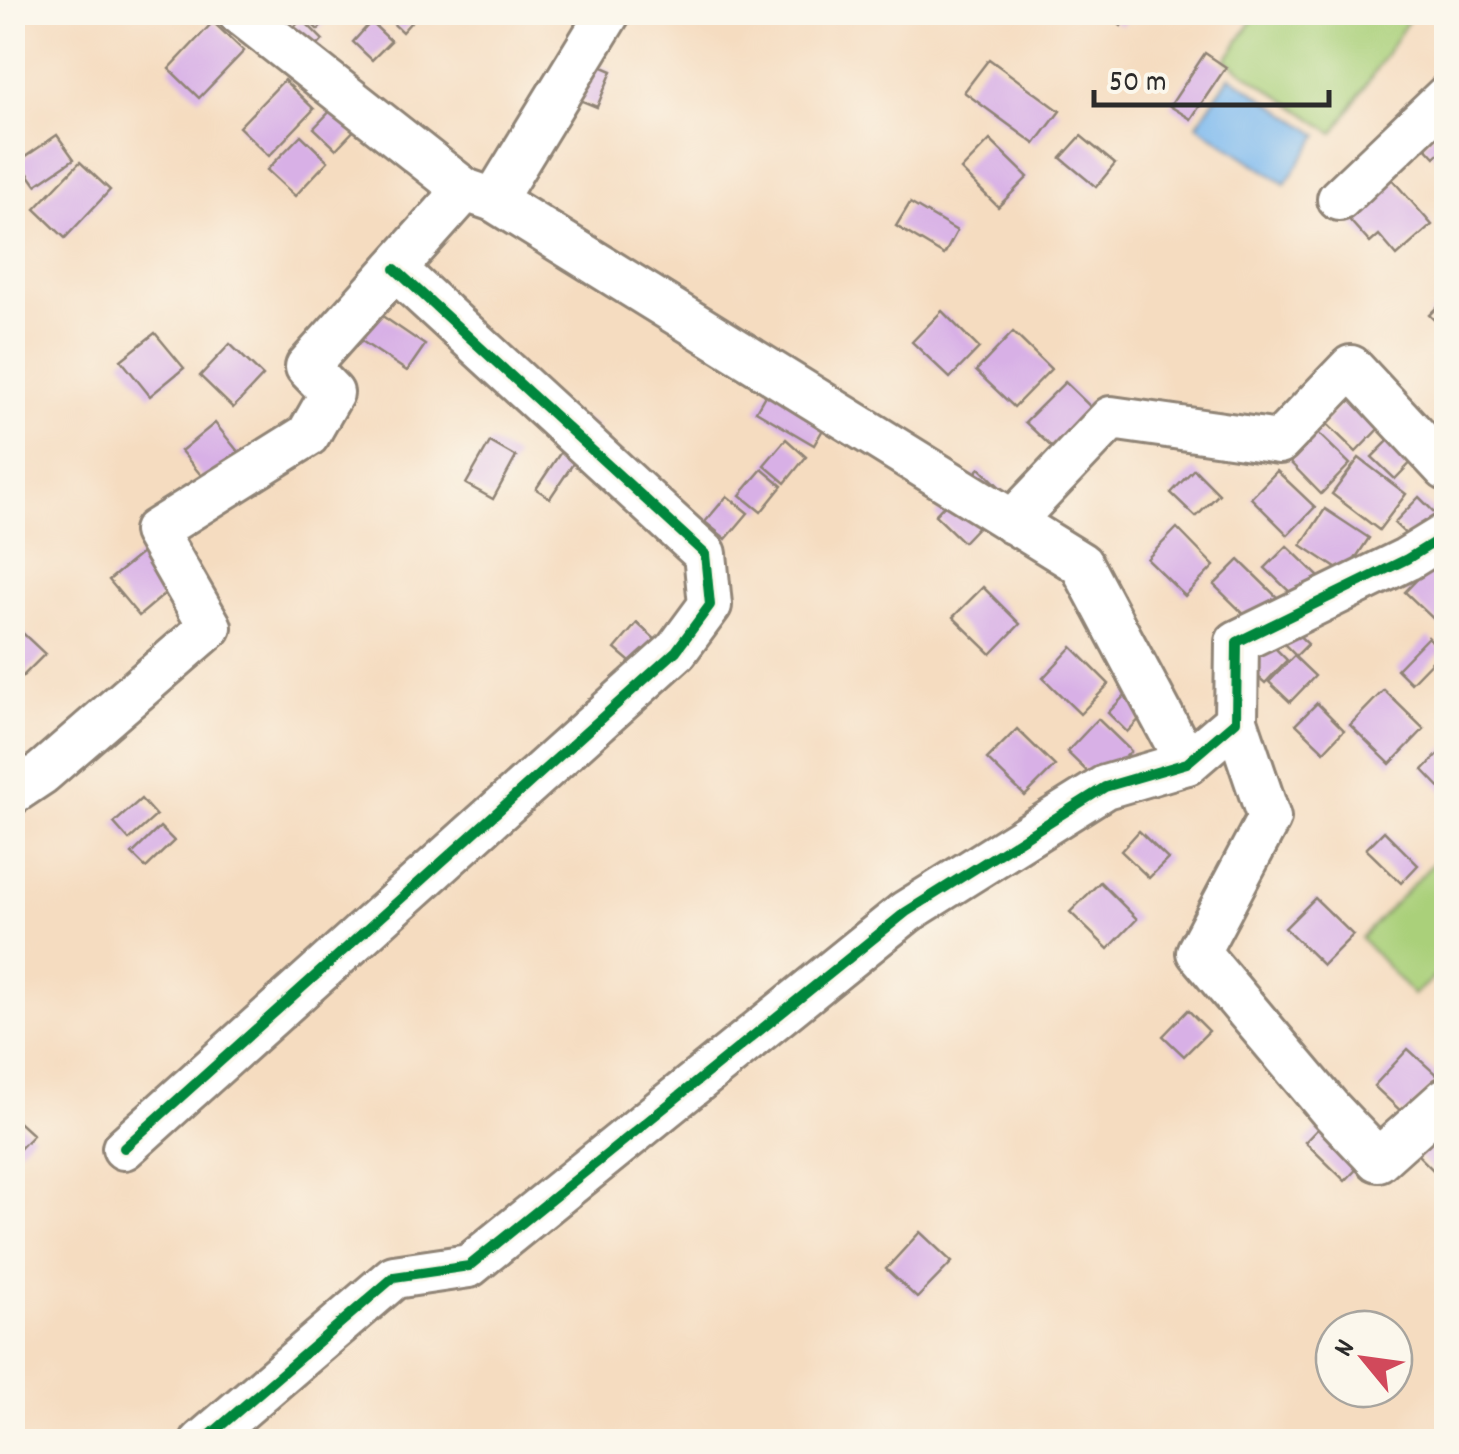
<svg xmlns="http://www.w3.org/2000/svg" width="1459" height="1454" font-family="Dekko,sans-serif">
<style>
.green{fill:#aad07a;stroke:#6a7e52;stroke-width:2.5}
.water{fill:#7ab8ee;stroke:#52728c;stroke-width:2.5}
.building{fill:#d8b0e6}
.lines{fill:none;stroke-linecap:round;stroke-linejoin:round}
.minor-casing{stroke:#908476;stroke-width:48}
.minor{stroke:#fff;stroke-width:42}
.cycleway-casing{stroke:#fbf7ec;stroke-width:16}
.cycleway{stroke:#00873e;stroke-width:10}
</style>
<rect width="100%" height="100%" fill="#fbf7ec"/>
<filter id="ink" filterUnits="userSpaceOnUse"><feTurbulence type="fractalNoise" baseFrequency=".01" numOctaves="2"/><feDisplacementMap in="SourceGraphic" scale="20" xChannelSelector="R" yChannelSelector="G"/><feConvolveMatrix kernelMatrix="1 2 1 2 8 2 1 2 1" color-interpolation-filters="sRGB"/></filter>
<filter id="wash" filterUnits="userSpaceOnUse"><feTurbulence type="fractalNoise" baseFrequency=".0048" numOctaves="4" result="noise"/><feDisplacementMap in="SourceGraphic" scale="40" xChannelSelector="R" yChannelSelector="G"/><feGaussianBlur stdDeviation="2.25" result="paint"/><feColorMatrix in="noise" values="0 0 0 0 0 0 0 0 0 0 0 0 0 0 0 0 0 1.4 0 .05"/><feComposite in="paint" operator="in"/></filter>
<g filter="url(#wash)">
<rect width="100%" height="100%" fill="#f5dcc0"/>
<g class="green">
<polygon points="1258,12 1395,13 1408,21 1334,133 1226,60"/>
<polygon points="1446,850 1446,967 1413,995 1361,938"/>
</g>
<polygon class="water" points="1230,76 1319,135 1285,184 1197,125"/>
<g id="blocks">
<g class="building">
<polygon points="267,12 288,12 295,19 278,37"/>
<polygon points="300,12 334,12 318,30"/>
<polygon points="381,12 420,12 402,32"/>
<polygon points="1104,12 1131,12 1121,26"/>
<polygon points="302,19 323,40 305,59 283,38"/>
<polygon points="213,22 244,51 199,98 169,69"/>
<polygon points="371,22 391,41 372,60 353,42"/>
<polygon points="1205,53 1226,67 1191,119 1170,106"/>
<polygon points="989,59 1060,111 1035,144 964,92"/>
<polygon points="591,62 612,71 597,107 575,98"/>
<polygon points="284,80 314,109 269,156 239,127"/>
<polygon points="339,102 361,123 336,149 314,128"/>
<polygon points="1446,122 1446,147 1435,157 1423,144"/>
<polygon points="57,135 74,159 36,185 19,161"/>
<polygon points="301,135 328,161 295,196 267,170"/>
<polygon points="1081,136 1115,164 1096,187 1061,158"/>
<polygon points="990,140 1028,177 998,207 961,170"/>
<polygon points="80,162 110,190 65,238 35,209"/>
<polygon points="1390,177 1432,225 1397,256 1379,235 1370,243 1346,216"/>
<polygon points="910,203 957,231 944,255 896,226"/>
<polygon points="1446,298 1446,331 1429,315"/>
<polygon points="375,311 425,345 407,371 357,338"/>
<polygon points="942,311 979,348 950,378 912,342"/>
<polygon points="1013,332 1051,369 1014,407 976,371"/>
<polygon points="155,333 184,368 150,396 121,360"/>
<polygon points="230,344 263,376 233,408 200,376"/>
<polygon points="1065,382 1098,414 1059,454 1025,422"/>
<polygon points="771,385 829,419 814,445 756,411"/>
<polygon points="1349,397 1380,427 1356,452 1325,422"/>
<polygon points="583,419 597,428 550,498 536,489"/>
<polygon points="215,423 244,459 210,486 181,451"/>
<polygon points="1317,432 1350,464 1321,494 1289,461"/>
<polygon points="1397,432 1419,454 1395,479 1372,457"/>
<polygon points="786,439 806,457 785,483 764,465"/>
<polygon points="490,442 516,457 493,499 466,484"/>
<polygon points="1359,458 1406,494 1379,530 1332,494"/>
<polygon points="980,468 1008,495 963,542 935,515"/>
<polygon points="762,469 782,486 761,512 740,495"/>
<polygon points="1194,469 1219,494 1196,517 1171,493"/>
<polygon points="1277,471 1315,507 1288,535 1251,498"/>
<polygon points="727,496 748,513 726,539 705,522"/>
<polygon points="1419,497 1441,519 1416,544 1394,523"/>
<polygon points="1325,509 1369,538 1345,574 1301,545"/>
<polygon points="1177,528 1214,566 1185,596 1147,559"/>
<polygon points="1287,546 1320,578 1298,600 1265,568"/>
<polygon points="143,552 172,588 139,616 109,580"/>
<polygon points="1239,560 1283,603 1258,628 1214,585"/>
<polygon points="1435,561 1446,572 1446,625 1443,628 1405,592"/>
<polygon points="983,587 1020,624 991,654 953,617"/>
<polygon points="12,623 45,654 12,687"/>
<polygon points="637,623 657,641 636,667 615,649"/>
<polygon points="1290,627 1308,644 1296,656 1279,639"/>
<polygon points="1428,637 1442,651 1411,683 1397,669"/>
<polygon points="1268,641 1287,660 1265,683 1245,665"/>
<polygon points="1072,647 1109,684 1080,714 1043,678"/>
<polygon points="1294,656 1315,676 1290,702 1269,682"/>
<polygon points="1131,689 1150,708 1127,732 1108,713"/>
<polygon points="1384,690 1424,729 1390,764 1350,725"/>
<polygon points="1317,703 1344,730 1324,751 1296,724"/>
<polygon points="1098,719 1131,751 1100,784 1067,752"/>
<polygon points="1017,729 1055,766 1025,796 987,759"/>
<polygon points="1446,746 1446,794 1423,770"/>
<polygon points="141,799 156,816 129,840 114,823"/>
<polygon points="160,827 174,841 146,868 132,854"/>
<polygon points="1139,831 1168,859 1149,878 1121,851"/>
<polygon points="1384,831 1418,865 1401,883 1366,849"/>
<polygon points="1100,882 1137,919 1108,949 1070,912"/>
<polygon points="1315,898 1353,935 1323,965 1285,928"/>
<polygon points="1188,1010 1209,1031 1184,1056 1163,1036"/>
<polygon points="1408,1049 1440,1078 1405,1115 1374,1086"/>
<polygon points="1337,1109 1377,1148 1345,1181 1305,1142"/>
<polygon points="12,1116 33,1135 12,1157"/>
<polygon points="1446,1116 1446,1161 1435,1172 1400,1137"/>
<polygon points="920,1232 952,1262 917,1298 886,1269"/>
</g>
</g>
</g>
<g filter="url(#ink)">
<use href="#blocks" fill-opacity="0" stroke="#908476" stroke-width="2.5"/>
<g class="lines">
<defs>
<g id="minor">
<polyline points="239,12 465,190"/>
<polyline points="1339,199 1446,97"/>
<polyline points="494,200 1081,564 1187,763"/>
<polyline points="1012,522 1111,418 1279,442 1351,367 1446,469"/>
<polyline points="1236,721 1269,818 1198,952 1330,1109 1378,1160 1446,1099"/>
<polyline points="12,793 42,773 210,627 155,531 308,435 332,393 307,367 465,190 494,200 609,12"/>
<polyline points="124,1148 676,651 710,605 705,554 395,269"/>
<polyline points="202,1442 394,1277 469,1266 906,912 1105,787 1187,763 1236,721 1237,642 1407,559 1446,535"/>
</g>
</defs>
<use href="#minor" class="minor-casing"/>
<use href="#minor" class="minor"/>
<defs>
<g id="cycleway">
<polyline points="124,1148 676,651 710,605 705,554 395,269"/>
<polyline points="202,1442 394,1277 469,1266 906,912 1105,787 1187,763 1236,721 1237,642 1407,559 1446,535"/>
</g>
</defs>
<use href="#cycleway" class="cycleway-casing"/>
<use href="#cycleway" class="cycleway"/>
</g>
</g>
<rect width="1459" height="1454" fill="none" stroke="#fbf7ec" stroke-width="50"/>
<g transform="translate(1364 1359) rotate(299)"><circle r="48" fill="#fbf7ec" stroke="#a8a59f" stroke-width="2.5"/>
<path d="M0-8L18 38L0 25L-18 38Z" fill="#d1495b"/>
<text y="-15" font-size="28" font-weight="bold" text-anchor="middle" fill="#2b2b2b">N</text>
</g>
<path d="M1094 90v15h235v-15" fill="none" stroke="#2b2b2b" stroke-width="5"/>
<text x="1109" y="90" font-size="30" fill="#2b2b2b" stroke="#fbf7ec" stroke-width="8" paint-order="stroke">50 m</text>
</svg>
